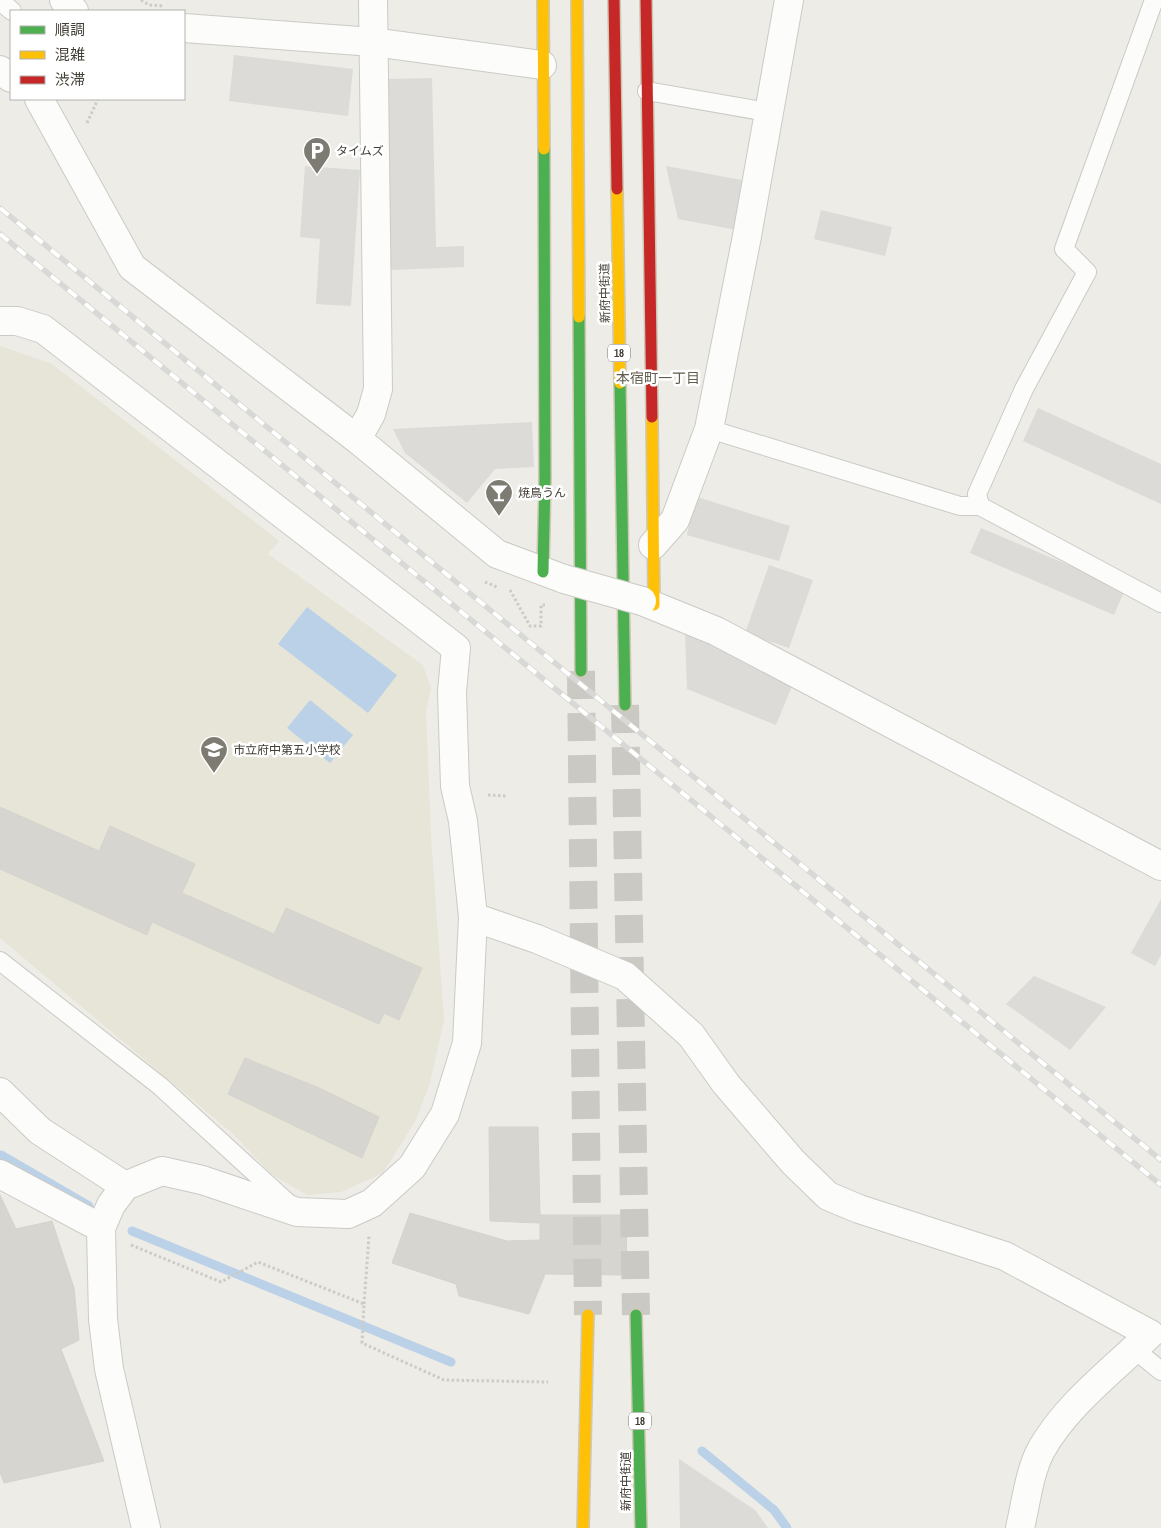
<svg xmlns="http://www.w3.org/2000/svg" width="1161" height="1528" font-family="'Archivo Narrow','Noto Sans JP',sans-serif">
<style>
.education{fill:#e7e5d7}
.parking{fill:#dcdbd7}
.water{fill:#bbd1e8}
.lines{fill:none;stroke-linecap:round;stroke-linejoin:round}
.stream{stroke:#bbd1e8;stroke-width:9}
.building{fill:#d7d5d0;stroke:#d5d3cd}
.primary-tunnel{stroke:#cbc9c3;stroke-width:28;stroke-dasharray:28 14;stroke-linecap:butt}
.lane-casing{stroke:#cbcac5;stroke-width:20}
.street-casing{stroke:#cbcac5;stroke-width:30}
.fast-casing{stroke:#cec9b6;stroke-width:14}
.slow-casing{stroke:#cec9b6;stroke-width:14}
.jam-casing{stroke:#cec9b6;stroke-width:14}
.path{stroke:#cccbc6;stroke-width:3;stroke-dasharray:2.5 2.5;stroke-linecap:butt}
.lane{stroke:#fcfcfb;stroke-width:18}
.street{stroke:#fcfcfb;stroke-width:28}
.fast{stroke:#4caf50;stroke-width:11}
.slow{stroke:#ffc107;stroke-width:11}
.jam{stroke:#c62828;stroke-width:11}
.rail-casing{stroke:#d8d8d7;stroke-width:5.5}
.rail{stroke:#fff;stroke-width:4;stroke-dasharray:11;stroke-linecap:butt}
.street-bridge-casing{stroke:#cbcac5;stroke-width:30;stroke-linecap:butt}
.street-bridge{stroke:#fcfcfb;stroke-width:28}
.labels{text-anchor:middle;stroke-width:5;stroke-linejoin:round;paint-order:stroke}
.shield{fill:#fff;stroke:#7b7872;stroke-width:1}
.shield-label{font-size:11px;font-weight:bold;fill:#423e35}
.poi-label{font-size:12px;fill:#423e35;stroke:#fff;text-anchor:start}
.street-label{font-size:12px;fill:#423e35;stroke:#fff}
.neighbourhood-label{font-size:14px;fill:#635d4d;stroke:#fff}
</style>
<rect width="100%" height="100%" fill="#edece7"/>
<polygon class="education" points="0,346 52,364 279,541 268,554 423,665 431,688 426,712 431,836 444,1020 430,1083 416,1120 383,1173 341,1192 307,1195 271,1174 233,1134 0,938"/>
<g class="parking">
<polygon points="234,55 353,69 348,116 229,101"/>
<polygon points="432,78 436,247 464,246 464,267 391,270 386,79"/>
<polygon points="305,166 360,170 351,306 316,304 320,239 300,237"/>
<polygon points="666,166 747,181 737,230 678,219"/>
<polygon points="821,210 892,227 885,256 814,239"/>
<polygon points="1038,408 1161,464 1161,504 1023,441"/>
<polygon points="532,422 534,467 495,469 467,503 405,453 393,429"/>
<polygon points="694,496 790,526 779,561 687,535"/>
<polygon points="981,528 1125,589 1114,615 970,553"/>
<polygon points="769,565 813,580 789,648 745,633"/>
<polygon points="685,631 796,676 776,725 687,689"/>
<polygon points="1161,899 1161,955 1155,966 1131,953"/>
<polygon points="1034,976 1106,1007 1070,1050 1006,1004"/>
<polygon points="679,1459 755,1510 768,1528 680,1528"/>
</g>
<g class="water">
<polygon points="307,607 397,675 368,713 278,644"/>
<polygon points="310,700 353,735 330,763 287,728"/>
</g>
<g class="lines">
<g class="stream">
<polyline points="1,1155 89,1206"/>
<polyline points="132,1231 451,1362"/>
<polyline points="702,1451 774,1510 787,1528"/>
</g>
</g>
<g class="building">
<polygon points="0,807 99,851 110,826 195,864 182,893 274,934 286,908 422,968 399,1020 384,1013 379,1024 152,922 147,935 0,869"/>
<polygon points="245,1058 317,1087 379,1117 362,1158 228,1094"/>
<polygon points="489,1127 538,1127 540,1215 627,1215 626,1275 545,1274 529,1314 459,1296 456,1284 392,1263 410,1213 507,1241 540,1240 540,1223 490,1221"/>
<polygon points="0,1195 16,1229 52,1221 74,1288 79,1340 61,1349 104,1461 4,1483 0,1472"/>
</g>
<g class="lines">
<g class="primary-tunnel">
<polyline points="581,671 588,1315"/>
<polyline points="625,705 636,1315"/>
</g>
<defs>
<g id="lane">
<polyline points="0,1 12,11"/>
<polyline points="647,91 767,112"/>
<polyline points="709,429 960,506 980,506 1161,603"/>
<polyline points="980,506 977,494 1024,389 1087,272 1064,249 1154,0"/>
<polyline points="0,961 160,1086 290,1205"/>
<polyline points="1134,1349 1161,1371"/>
</g>
<g id="street">
<polyline points="64,0 74,11"/>
<polyline points="184,28 373,42 542,65"/>
<polyline points="0,70 11,78"/>
<polyline points="39,99 132,267 357,439 497,554 564,579"/>
<polyline points="0,321 17,321 43,329 456,648 452,692 455,786 463,821 473,917 467,1043 445,1114 412,1167 372,1203 348,1214 297,1212 202,1180 162,1171 125,1186 111,1205 101,1228 103,1319 109,1369 146,1528"/>
<polyline points="357,439 371,414 378,389 373,0"/>
<polyline points="653,545 675,520 709,429 747,236 789,0"/>
<polyline points="642,601 716,631 1161,866"/>
<path d="M473,917L537,939L625,976L691,1035L726,1084L793,1162L828,1196L859,1209L1005,1256L1150,1334C1113,1370 1067,1404 1041,1450C1029,1473 1026,1503 1020,1528"/>
<polyline points="0,1092 40,1131 125,1186"/>
<polyline points="0,1174 101,1228"/>
</g>
<g id="fast">
<polyline points="579,317 581,671"/>
<polyline points="620,383 625,705"/>
<polyline points="543,572 545,479 544,149"/>
<polyline points="636,1315 641,1528"/>
</g>
<g id="slow">
<polyline points="543,0 544,149"/>
<polyline points="577,0 579,317"/>
<polyline points="617,189 620,383"/>
<polyline points="652,417 654,605"/>
<polyline points="583,1528 588,1315"/>
</g>
<g id="jam">
<polyline points="614,0 617,189"/>
<polyline points="646,0 652,417"/>
</g>
</defs>
<use href="#lane" class="lane-casing"/>
<use href="#street" class="street-casing"/>
<use href="#fast" class="fast-casing"/>
<use href="#slow" class="slow-casing"/>
<use href="#jam" class="jam-casing"/>
<g class="path">
<polyline points="141,0 149,5 164,6"/>
<polyline points="87,123 98,99"/>
<polyline points="485,582 497,587"/>
<polyline points="510,590 530,626 541,626 541,605 545,605"/>
<polyline points="488,795 506,796"/>
<polyline points="131,1245 221,1282 258,1262 364,1304 362,1343 444,1380 548,1382"/>
<polyline points="364,1304 369,1236"/>
</g>
<use href="#lane" class="lane"/>
<use href="#street" class="street"/>
<use href="#fast" class="fast"/>
<use href="#slow" class="slow"/>
<use href="#jam" class="jam"/>
<defs>
<g id="rail">
<polyline points="0,208 1161,1160"/>
<polyline points="0,234 1161,1185"/>
</g>
</defs>
<use href="#rail" class="rail-casing"/>
<use href="#rail" class="rail"/>
<defs>
<polyline id="street-bridge" points="564,579 642,601"/>
</defs>
<use href="#street-bridge" class="street-bridge-casing"/>
<use href="#street-bridge" class="street-bridge"/>
</g>
<defs>
<symbol id="parking-pin" viewBox="-11 -11 22 30"><path d="M0 17L-7.5 6A9.5 9.5 0 1 1 7.5 6Z" fill="#7e7b73" stroke="#fff"/><path d="M-3.5-5.5H1a3.5 3.5 0 0 1 0 7H-1V5.5H-3.5ZM-1-3.4V-.6H.8a1.4 1.4 0 0 0 0-2.8Z" fill="#fff"/></symbol>
<symbol id="bar-pin" viewBox="-11 -11 22 30"><path d="M0 17L-7.5 6A9.5 9.5 0 1 1 7.5 6Z" fill="#7e7b73" stroke="#fff"/><path d="M-6-5H6L.8 .8V4.5H3.5V6h-7V4.5H-.8V.8Z" fill="#fff"/></symbol>
<symbol id="school-pin" viewBox="-11 -11 22 30"><path d="M0 17L-7.5 6A9.5 9.5 0 1 1 7.5 6Z" fill="#7e7b73" stroke="#fff"/><path d="M0-5L7-2L0 1L-7-2ZM-4 1L0 2.5L4 1V4Q0 6-4 4Z" fill="#fff"/></symbol>
</defs>
<g fill-rule="evenodd">
<use href="#parking-pin" x="301" y="135" width="32" height="43"/>
<use href="#bar-pin" x="483" y="477" width="32" height="43"/>
<use href="#school-pin" x="198" y="734" width="32" height="43"/>
</g>
<g class="labels">
<g class="shield">
<rect x="608" y="344.5" width="22" height="17" rx="4"/>
<rect x="629" y="1412.5" width="22" height="17" rx="4"/>
</g>
<g class="shield-label">
<text x="619" y="357">18</text>
<text x="640" y="1425">18</text>
</g>
<g class="poi-label">
<text x="336" y="155">タイムズ</text>
<text x="518" y="497">焼鳥うん</text>
<text x="233" y="754">市立府中第五小学校</text>
</g>
<g class="street-label">
<text transform="translate(605 293) rotate(-91)" y="4">新府中街道</text>
<text transform="translate(626 1481) rotate(-90)" y="4">新府中街道</text>
</g>
<g class="neighbourhood-label">
<text x="658" y="383">本宿町一丁目</text>
</g>
</g>
<rect x="10" y="10" width="175" height="90" fill="#ffffff" stroke="#b3b2ae"/>
<rect x="20" y="26" width="25" height="8" fill="#4caf50" stroke="#b3b2ae"/>
<text x="55" y="35" font-size="15" fill="#423e35">順調</text>
<rect x="20" y="51" width="25" height="8" fill="#ffc107" stroke="#b3b2ae"/>
<text x="55" y="60" font-size="15" fill="#423e35">混雑</text>
<rect x="20" y="76" width="25" height="8" fill="#c62828" stroke="#b3b2ae"/>
<text x="55" y="85" font-size="15" fill="#423e35">渋滞</text>
</svg>
